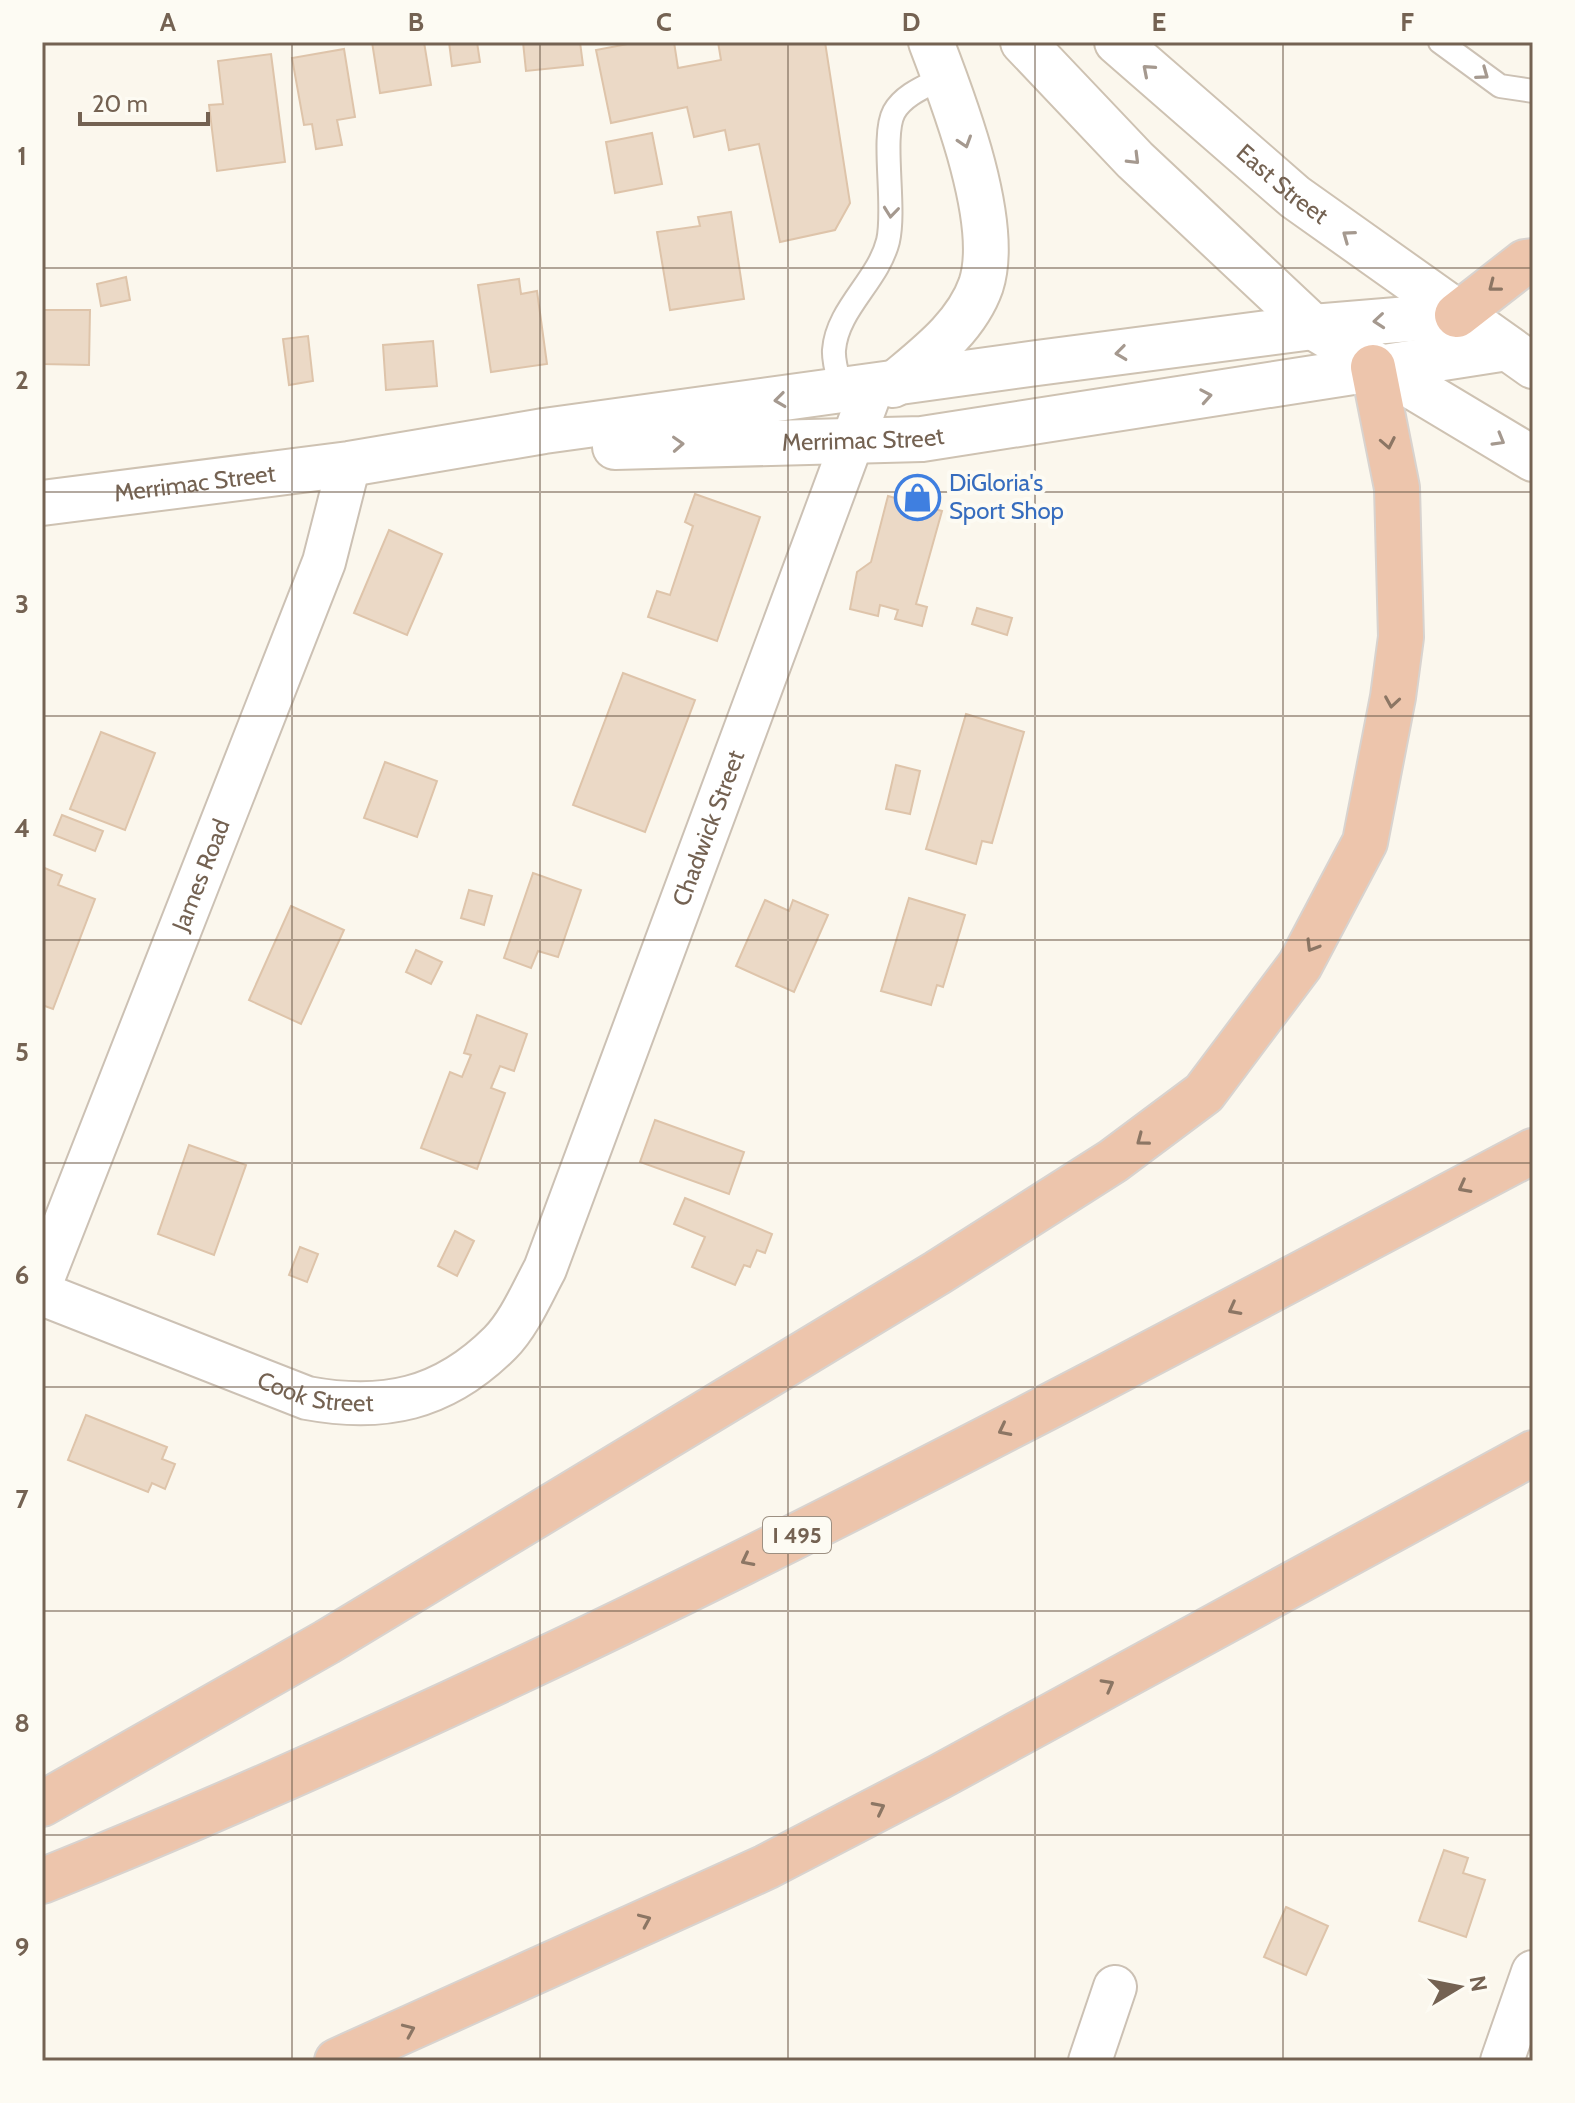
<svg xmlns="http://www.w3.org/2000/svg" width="1575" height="2103" font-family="Cabin,sans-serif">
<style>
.building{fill:#ebd9c6;stroke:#dec4aa;stroke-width:2}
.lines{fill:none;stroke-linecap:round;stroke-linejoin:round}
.lane-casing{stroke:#ccc1b4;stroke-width:26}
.street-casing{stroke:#ccc1b4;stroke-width:46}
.secondary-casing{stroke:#cec2b2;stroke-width:48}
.highway-casing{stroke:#d8d3cf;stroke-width:48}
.lane{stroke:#fff;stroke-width:22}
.street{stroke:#fff;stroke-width:42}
.secondary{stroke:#fff;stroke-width:44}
.highway{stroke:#edc5ac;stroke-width:44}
.oneway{stroke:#a5998f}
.oneway2{stroke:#8c7664}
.grid{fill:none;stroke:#746252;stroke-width:2;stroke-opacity:0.55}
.labels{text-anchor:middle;stroke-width:8;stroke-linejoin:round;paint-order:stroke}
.shield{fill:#fdfbf3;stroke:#9d9082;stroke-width:2}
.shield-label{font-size:22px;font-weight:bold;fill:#746252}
.street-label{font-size:24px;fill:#746252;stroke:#fdfbf3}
.shop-label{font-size:24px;fill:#366cbe;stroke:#fdfbf3;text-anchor:start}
.neatline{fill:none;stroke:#746252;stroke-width:3}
.grid-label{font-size:26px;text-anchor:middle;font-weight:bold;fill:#746252}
</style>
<rect width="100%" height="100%" fill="#fbf7ed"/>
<g class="building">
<polygon points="372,42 424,42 431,85 380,93"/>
<polygon points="449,42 477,42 480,62 452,66"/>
<polygon points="523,42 580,42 583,65 526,71"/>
<polygon points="638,42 674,42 678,68 721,60 718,42 825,42 850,203 835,230 780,242 759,144 729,150 725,130 694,137 687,107 611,123 596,50"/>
<polygon points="344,49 355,117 337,120 342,145 316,149 312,124 304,125 292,58"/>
<polygon points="271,54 285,162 217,171 209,105 223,104 218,61"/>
<polygon points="652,133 662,184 615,193 606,142"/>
<polygon points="731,212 744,299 670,310 657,232 700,226 698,217"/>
<polygon points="126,277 130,300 101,306 97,284"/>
<polygon points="519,279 521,294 537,291 547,364 491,372 478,285"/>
<polygon points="42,310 90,310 89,365 42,364"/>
<polygon points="308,336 313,381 289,385 283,339"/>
<polygon points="433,341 437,386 386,390 383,345"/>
<polygon points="695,494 760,517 717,641 648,617 657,591 670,595 693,526 685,522"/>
<polygon points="888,496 942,511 916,604 927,607 922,626 895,619 898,610 880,605 878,616 850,609 857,572 871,562"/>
<polygon points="389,530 442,554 407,635 354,613"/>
<polygon points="977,608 1012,618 1007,635 972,624"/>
<polygon points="623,673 695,700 645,832 573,805"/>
<polygon points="966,714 1024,732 992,843 982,841 976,864 926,849"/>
<polygon points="101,732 155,753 125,830 70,809"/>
<polygon points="385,762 437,781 417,837 364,818"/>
<polygon points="896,765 920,771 910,814 886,809"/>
<polygon points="62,815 103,831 95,851 54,835"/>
<polygon points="42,867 62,875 58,885 95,899 53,1009 42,1005"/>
<polygon points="533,873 581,890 558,957 538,951 531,968 504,958"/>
<polygon points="469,890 492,896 484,925 461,918"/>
<polygon points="909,898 965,915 943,987 937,985 931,1005 881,991"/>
<polygon points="765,900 789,911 793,900 828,915 794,992 736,966"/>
<polygon points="291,906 344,930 301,1024 249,1000"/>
<polygon points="416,950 442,962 431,984 406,972"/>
<polygon points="477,1015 527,1034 514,1071 500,1066 491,1088 505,1093 477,1169 421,1148 450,1072 462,1077 471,1055 464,1053"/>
<polygon points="655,1120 744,1152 729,1194 640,1162"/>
<polygon points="189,1145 246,1165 214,1255 158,1234"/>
<polygon points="685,1198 772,1234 765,1253 757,1250 750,1267 744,1265 735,1285 692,1267 705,1237 674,1224"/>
<polygon points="455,1231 474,1241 457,1276 438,1266"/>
<polygon points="300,1247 318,1254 307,1282 289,1275"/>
<polygon points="86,1415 167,1447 162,1459 175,1464 165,1489 152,1483 148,1492 68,1460"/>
<polygon points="1444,1850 1468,1858 1463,1873 1485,1880 1466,1937 1419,1921"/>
<polygon points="1286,1907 1328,1926 1306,1975 1264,1957"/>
</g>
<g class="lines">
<defs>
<g id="lane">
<polyline points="1440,42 1500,86 1533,91"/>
<path d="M842,392C839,379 833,363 834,350C837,309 878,281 888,241C896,207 881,136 894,112C904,94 927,86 944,77"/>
</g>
<g id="street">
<path id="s1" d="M42,1281L324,562L349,464"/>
<path id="s2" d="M42,1294L307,1398C383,1412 443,1400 500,1343C519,1324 532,1293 545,1269L872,388"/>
<polyline points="1090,2061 1115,1987"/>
<polyline points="1502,2061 1533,1972"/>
</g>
<g id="secondary">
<polyline points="1023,42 1135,160 1313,327 1533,459"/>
<path id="s3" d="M1117,42L1295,197L1533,366"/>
<path d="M893,385C926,357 966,328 981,285C1001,223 954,102 931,42"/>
<path id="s4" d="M615,447L922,439L1507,348"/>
<path id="s5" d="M42,503L349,464L544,431L1037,363L1313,327L1457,315"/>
</g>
<g id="highway">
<polyline points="1457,315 1525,262 1533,261"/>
<polyline points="42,1804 327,1642 937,1273 1113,1161 1204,1093 1300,965 1365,842 1393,697 1401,637 1397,488 1373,367"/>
<path d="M42,1881C556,1674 1044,1410 1533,1151"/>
<polyline points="337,2061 766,1867 939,1777 1533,1453"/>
</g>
</defs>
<use href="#lane" class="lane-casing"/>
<use href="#street" class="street-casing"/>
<use href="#secondary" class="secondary-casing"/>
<use href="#highway" class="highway-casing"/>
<use href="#lane" class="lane"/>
<use href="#street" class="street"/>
<use href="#secondary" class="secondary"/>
<use href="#highway" class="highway"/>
</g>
<defs><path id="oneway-chevron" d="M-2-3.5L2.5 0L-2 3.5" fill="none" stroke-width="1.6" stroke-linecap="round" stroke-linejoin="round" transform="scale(2)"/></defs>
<g class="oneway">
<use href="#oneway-chevron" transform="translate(1148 70) rotate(-139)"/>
<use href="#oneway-chevron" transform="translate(1483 74) rotate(36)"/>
<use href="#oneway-chevron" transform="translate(965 142) rotate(72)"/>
<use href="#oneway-chevron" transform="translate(1134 159) rotate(45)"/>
<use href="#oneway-chevron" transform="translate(891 212) rotate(96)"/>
<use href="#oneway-chevron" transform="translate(1348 236) rotate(-144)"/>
<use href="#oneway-chevron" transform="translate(1379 321) rotate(175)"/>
<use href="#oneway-chevron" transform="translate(1121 353) rotate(173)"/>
<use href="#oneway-chevron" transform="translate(1206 396) rotate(-10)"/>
<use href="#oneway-chevron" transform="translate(780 400) rotate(173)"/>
<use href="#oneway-chevron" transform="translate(1499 440) rotate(30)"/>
<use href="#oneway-chevron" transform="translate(678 444) rotate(-3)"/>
</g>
<g class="oneway2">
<use href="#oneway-chevron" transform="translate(1494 286) rotate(142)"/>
<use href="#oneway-chevron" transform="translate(1388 443) rotate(79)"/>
<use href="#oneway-chevron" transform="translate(1392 702) rotate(99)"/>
<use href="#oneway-chevron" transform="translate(1312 946) rotate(121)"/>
<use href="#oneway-chevron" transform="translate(1142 1140) rotate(143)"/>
<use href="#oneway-chevron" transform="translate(1464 1187) rotate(152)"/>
<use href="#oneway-chevron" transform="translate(1234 1309) rotate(152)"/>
<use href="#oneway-chevron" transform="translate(1004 1430) rotate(153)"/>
<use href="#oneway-chevron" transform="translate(747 1560) rotate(153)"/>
<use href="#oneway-chevron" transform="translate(1108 1685) rotate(-29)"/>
<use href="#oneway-chevron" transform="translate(879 1808) rotate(-27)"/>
<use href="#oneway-chevron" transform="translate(645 1920) rotate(-24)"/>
<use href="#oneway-chevron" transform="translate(409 2030) rotate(-24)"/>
</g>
<path class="grid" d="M292,42V2061M540,42V2061M788,42V2061M1035,42V2061M1283,42V2061M42,268H1533M42,492H1533M42,716H1533M42,940H1533M42,1163H1533M42,1387H1533M42,1611H1533M42,1835H1533"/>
<defs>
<symbol id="shop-ring" viewBox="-11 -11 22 22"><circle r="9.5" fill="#fdfbf3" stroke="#3f7fe0" stroke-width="1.5"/><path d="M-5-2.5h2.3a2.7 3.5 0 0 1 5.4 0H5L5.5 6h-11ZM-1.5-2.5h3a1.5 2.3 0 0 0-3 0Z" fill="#3f7fe0"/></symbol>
</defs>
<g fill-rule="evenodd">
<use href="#shop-ring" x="892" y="472" width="51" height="51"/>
</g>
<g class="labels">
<rect class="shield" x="763" y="1517" width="68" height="36" rx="6"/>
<g class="shield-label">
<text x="797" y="1543">I 495</text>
</g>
<g class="street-label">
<text dy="8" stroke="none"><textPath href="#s3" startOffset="218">East Street</textPath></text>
<text dy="8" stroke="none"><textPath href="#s4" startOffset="248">Merrimac Street</textPath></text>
<text dy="8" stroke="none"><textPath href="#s5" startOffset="154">Merrimac Street</textPath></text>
<text dy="8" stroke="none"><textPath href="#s2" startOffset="1052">Chadwick Street</textPath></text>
<text dy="8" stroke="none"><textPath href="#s1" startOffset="436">James Road</textPath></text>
<text dy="8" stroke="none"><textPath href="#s2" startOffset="292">Cook Street</textPath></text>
</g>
<g class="shop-label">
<text x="949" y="491">DiGloria's<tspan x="949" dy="28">Sport Shop</tspan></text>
</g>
</g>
<rect width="1575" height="2103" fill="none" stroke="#fdfbf3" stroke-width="88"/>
<g transform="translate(1459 1987) rotate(80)" stroke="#fdfbf3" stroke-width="6" paint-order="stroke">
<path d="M0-6L14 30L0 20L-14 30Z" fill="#746252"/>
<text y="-12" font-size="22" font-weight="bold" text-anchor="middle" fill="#746252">N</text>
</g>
<path d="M80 112v12h128v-12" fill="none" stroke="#746252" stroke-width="4"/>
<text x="92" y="112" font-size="24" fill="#746252" stroke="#fdfbf3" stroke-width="6" paint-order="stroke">20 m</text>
<rect x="44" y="44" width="1487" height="2015" class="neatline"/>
<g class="grid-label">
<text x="168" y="31">A</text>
<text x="416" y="31">B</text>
<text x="664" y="31">C</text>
<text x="911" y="31">D</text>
<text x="1159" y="31">E</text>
<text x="1407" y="31">F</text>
<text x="22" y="165">1</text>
<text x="22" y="389">2</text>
<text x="22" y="613">3</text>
<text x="22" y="837">4</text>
<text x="22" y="1061">5</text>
<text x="22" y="1284">6</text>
<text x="22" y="1508">7</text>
<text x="22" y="1732">8</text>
<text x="22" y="1956">9</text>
</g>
</svg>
